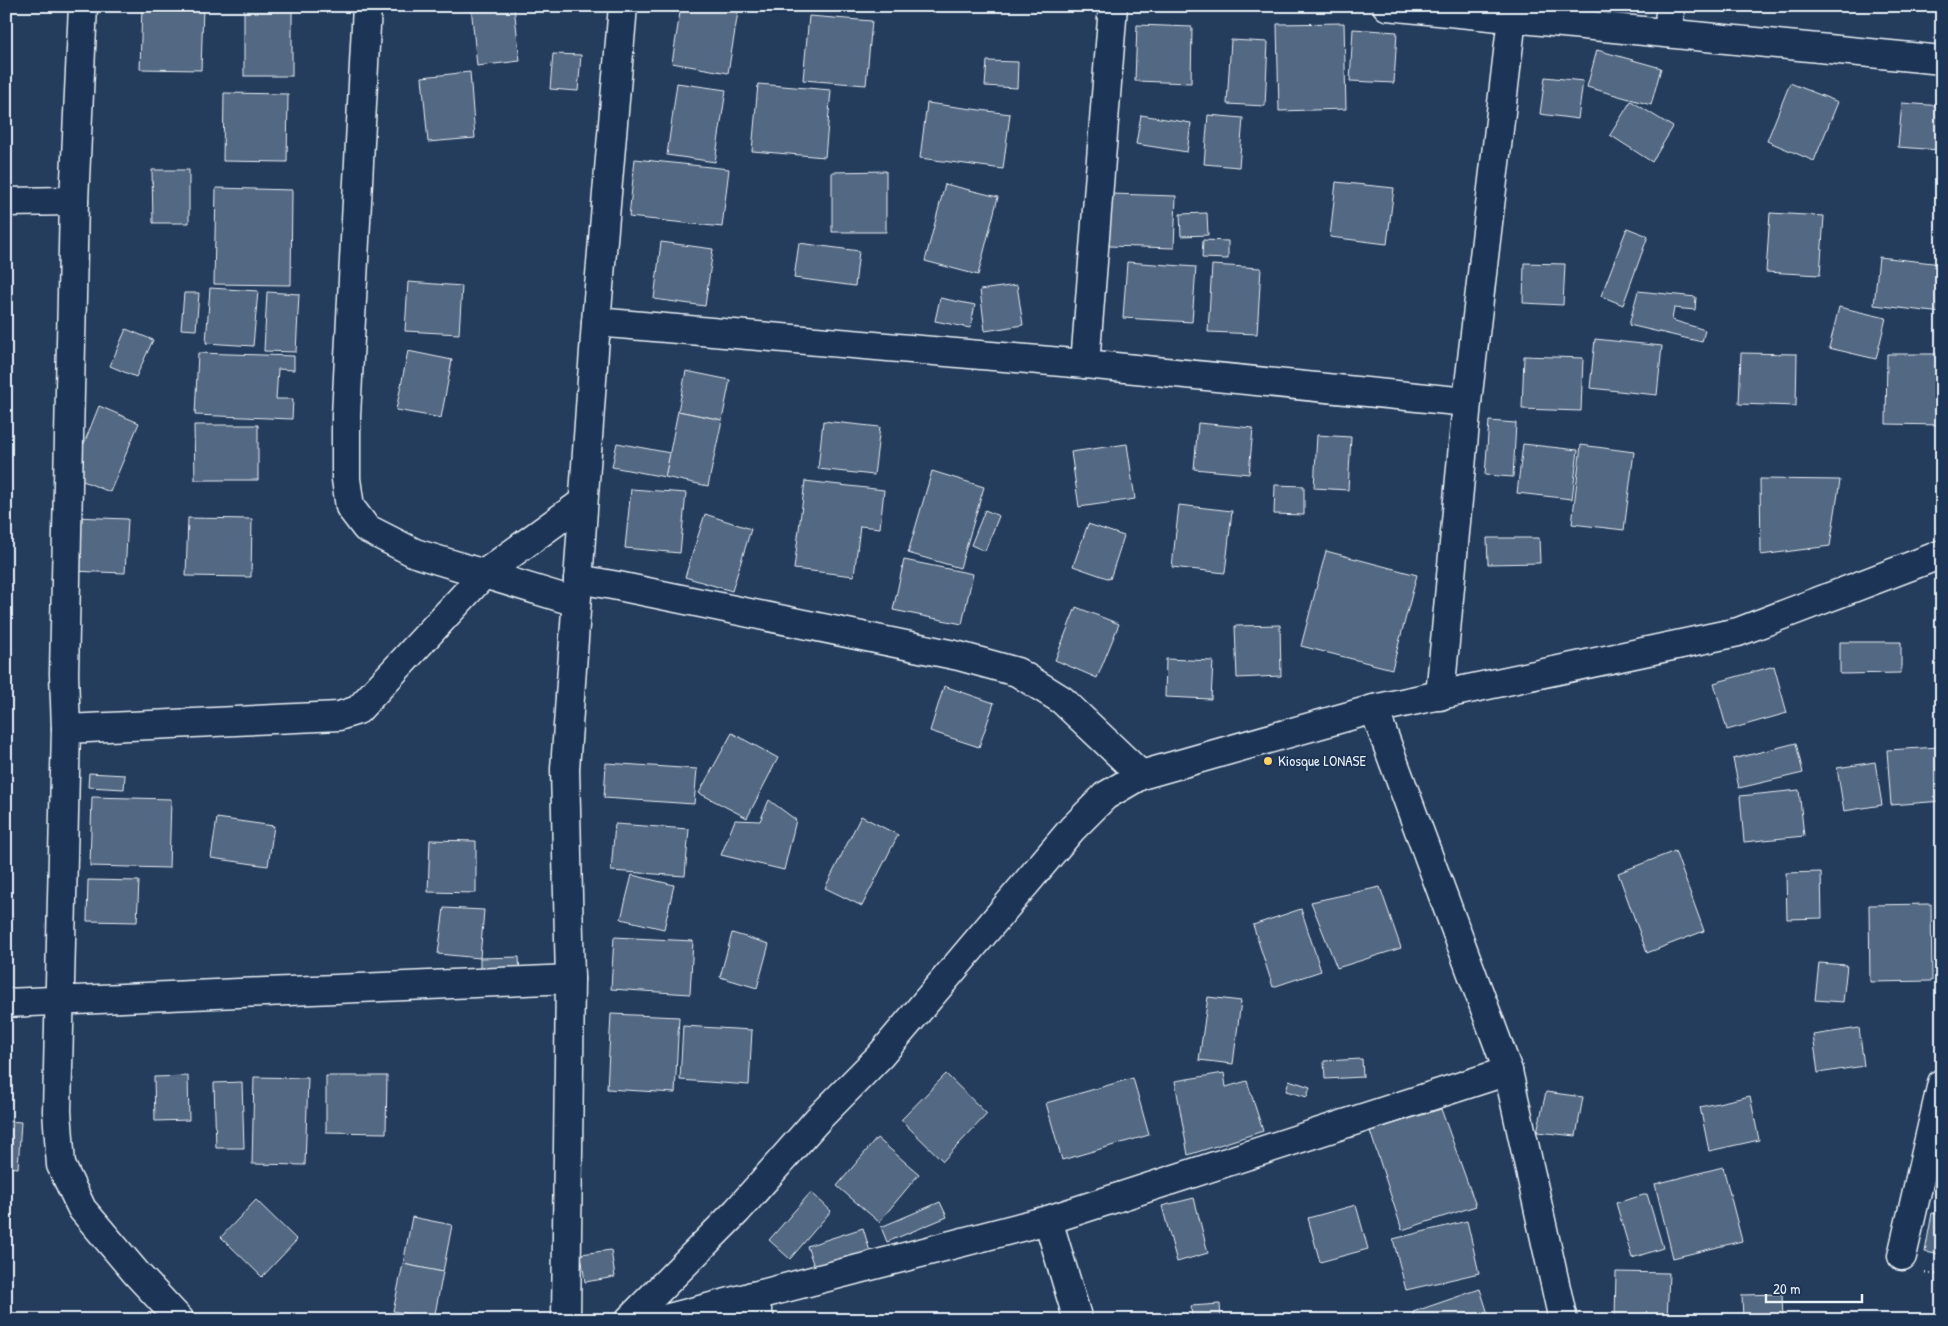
<svg xmlns="http://www.w3.org/2000/svg" width="1948" height="1326" font-family="'Patrick Hand',sans-serif">
<style>
.building{fill:#536782;stroke:#e8f1f8}
.lines{fill:none;stroke-linecap:round;stroke-linejoin:round}
.minor-casing{stroke:#e8f1f8;stroke-width:31}
.path{stroke:#e8f1f8;stroke-width:3;stroke-dasharray:1 4;stroke-linecap:butt}
.minor{stroke:#1d3557;stroke-width:28}
.poi-dot{fill:#ffd166;stroke:#1d3557;stroke-width:2}
.labels{text-anchor:middle;stroke-width:4;stroke-linejoin:round;paint-order:stroke}
.poi-label{font-size:15px;fill:#e8f1f8;stroke:#1d3557;text-anchor:start}
</style>
<rect width="100%" height="100%" fill="#253d5d"/>
<filter id="ink" filterUnits="userSpaceOnUse"><feTurbulence type="fractalNoise" baseFrequency=".02" numOctaves="2"/><feDisplacementMap in="SourceGraphic" scale="10" xChannelSelector="R" yChannelSelector="G"/><feConvolveMatrix kernelMatrix="1 2 1 2 8 2 1 2 1" color-interpolation-filters="sRGB"/></filter>
<g filter="url(#ink)">
<g class="building">
<polygon points="142,6 203,6 201,70 140,69"/>
<rect x="244" y="6" width="48" height="70"/>
<polygon points="471,6 514,6 520,61 477,66"/>
<polygon points="681,6 739,6 728,73 672,63"/>
<polygon points="1788,6 1836,6 1836,9"/>
<polygon points="809,16 872,21 866,85 803,80"/>
<polygon points="1344,23 1346,109 1279,111 1277,24"/>
<polygon points="1137,25 1192,27 1191,83 1135,81"/>
<polygon points="1353,29 1397,32 1394,83 1350,81"/>
<polygon points="1231,40 1268,42 1265,106 1227,104"/>
<polygon points="1597,50 1661,68 1651,105 1587,87"/>
<polygon points="553,54 581,55 578,91 550,89"/>
<polygon points="987,61 1018,62 1017,88 985,86"/>
<polygon points="470,72 475,138 428,142 422,77"/>
<polygon points="1545,77 1583,81 1578,119 1540,114"/>
<polygon points="677,83 726,90 715,162 667,155"/>
<polygon points="1790,83 1838,102 1814,161 1767,141"/>
<polygon points="758,84 831,90 825,157 752,151"/>
<polygon points="224,93 288,94 287,162 223,161"/>
<polygon points="1631,101 1673,127 1652,162 1610,135"/>
<polygon points="927,103 1010,114 1003,169 920,158"/>
<polygon points="1902,103 1942,106 1940,150 1898,147"/>
<polygon points="1141,115 1191,123 1187,152 1136,144"/>
<polygon points="1208,115 1243,118 1239,167 1204,164"/>
<polygon points="635,159 729,169 722,227 629,217"/>
<polygon points="152,170 189,170 189,223 153,223"/>
<polygon points="886,171 886,232 832,232 832,172"/>
<polygon points="1336,182 1394,188 1387,244 1330,237"/>
<polygon points="945,184 998,197 978,275 925,261"/>
<polygon points="216,188 292,190 291,285 214,284"/>
<polygon points="1111,194 1176,196 1174,248 1109,246"/>
<polygon points="1207,213 1208,235 1181,236 1180,214"/>
<polygon points="1770,213 1824,216 1820,275 1766,272"/>
<polygon points="1627,228 1648,236 1623,305 1601,296"/>
<polygon points="1203,240 1228,241 1228,259 1202,258"/>
<polygon points="661,242 713,249 705,306 654,299"/>
<polygon points="799,243 859,251 855,286 794,278"/>
<polygon points="1879,257 1942,264 1942,313 1874,305"/>
<polygon points="1127,262 1196,267 1192,322 1123,318"/>
<polygon points="1524,263 1565,264 1563,305 1523,303"/>
<polygon points="1212,265 1261,268 1257,334 1208,332"/>
<polygon points="408,282 462,286 459,334 405,331"/>
<polygon points="1017,285 1023,325 985,331 980,290"/>
<polygon points="210,288 258,291 253,346 206,343"/>
<polygon points="1638,291 1696,297 1695,310 1674,308 1672,320 1705,330 1702,342 1629,325"/>
<polygon points="267,292 299,294 296,352 264,351"/>
<polygon points="184,293 199,293 196,330 181,329"/>
<polygon points="940,298 975,305 970,328 935,321"/>
<polygon points="1839,307 1886,318 1876,359 1829,348"/>
<polygon points="126,329 153,340 136,377 110,366"/>
<polygon points="1595,339 1662,346 1657,395 1590,388"/>
<polygon points="408,351 452,360 441,418 396,410"/>
<polygon points="198,353 294,356 294,370 278,369 276,399 293,399 292,419 195,415"/>
<polygon points="1741,353 1797,354 1796,406 1739,404"/>
<polygon points="1887,354 1942,354 1942,425 1886,424"/>
<polygon points="1524,356 1583,358 1581,411 1522,409"/>
<polygon points="686,371 730,380 722,420 678,411"/>
<polygon points="99,406 139,423 110,492 71,476"/>
<polygon points="678,411 722,420 708,486 665,477"/>
<polygon points="823,421 880,427 874,475 818,469"/>
<polygon points="1489,421 1516,423 1513,477 1485,475"/>
<polygon points="1198,423 1253,428 1249,474 1194,469"/>
<polygon points="194,425 258,425 258,480 195,480"/>
<polygon points="1317,435 1351,437 1348,490 1314,488"/>
<polygon points="617,443 670,453 665,477 612,467"/>
<polygon points="1127,444 1135,499 1079,507 1071,452"/>
<polygon points="1523,444 1578,450 1572,499 1517,493"/>
<polygon points="1581,445 1634,452 1624,530 1572,524"/>
<polygon points="932,471 984,487 960,568 908,553"/>
<polygon points="1760,479 1840,480 1830,546 1761,555"/>
<polygon points="805,481 884,490 880,528 860,526 854,576 794,569"/>
<polygon points="1275,485 1304,486 1304,515 1274,514"/>
<polygon points="631,489 686,493 680,553 625,548"/>
<polygon points="1179,505 1232,511 1225,573 1172,567"/>
<polygon points="985,510 999,516 985,551 971,545"/>
<polygon points="705,514 751,529 732,591 685,577"/>
<polygon points="73,517 128,519 125,573 70,571"/>
<polygon points="188,518 252,519 251,577 186,576"/>
<polygon points="1088,524 1124,536 1110,579 1073,566"/>
<polygon points="1487,538 1539,538 1540,563 1488,564"/>
<polygon points="1326,551 1417,575 1392,669 1301,646"/>
<polygon points="904,560 973,574 962,624 893,610"/>
<polygon points="1076,607 1119,624 1097,678 1055,660"/>
<polygon points="1280,625 1281,676 1237,678 1235,626"/>
<polygon points="1840,642 1901,642 1901,673 1840,674"/>
<polygon points="1166,659 1213,661 1211,699 1165,697"/>
<polygon points="1774,666 1787,713 1727,730 1714,683"/>
<polygon points="944,686 994,703 979,747 930,731"/>
<polygon points="732,733 778,758 747,818 699,793"/>
<polygon points="1796,743 1803,773 1739,788 1733,759"/>
<polygon points="1940,747 1942,801 1891,805 1887,750"/>
<polygon points="1875,762 1882,805 1844,811 1837,768"/>
<polygon points="606,763 697,769 694,804 604,798"/>
<polygon points="89,773 125,775 124,789 88,787"/>
<polygon points="1799,790 1804,836 1744,842 1740,796"/>
<polygon points="92,797 171,799 169,868 90,866"/>
<polygon points="769,800 796,820 784,870 721,855 735,820 760,821"/>
<polygon points="861,816 898,835 862,906 825,888"/>
<polygon points="217,818 274,826 268,866 211,858"/>
<polygon points="615,824 689,829 685,876 611,871"/>
<polygon points="430,840 476,841 476,893 428,892"/>
<polygon points="1675,851 1704,931 1647,953 1618,873"/>
<polygon points="1821,872 1822,918 1787,919 1786,873"/>
<polygon points="632,875 674,885 664,929 621,919"/>
<polygon points="88,880 139,881 137,922 87,921"/>
<polygon points="1380,887 1401,948 1337,968 1311,902"/>
<polygon points="1931,904 1932,981 1870,982 1869,905"/>
<polygon points="444,908 484,910 480,958 438,954"/>
<polygon points="1301,909 1321,971 1273,987 1253,925"/>
<polygon points="732,933 769,944 757,988 720,977"/>
<polygon points="614,937 693,941 690,994 611,989"/>
<polygon points="519,957 520,975 480,975 480,958"/>
<polygon points="1819,963 1847,965 1843,1002 1815,1000"/>
<polygon points="1208,997 1241,1001 1233,1064 1199,1060"/>
<polygon points="611,1014 679,1017 675,1093 607,1089"/>
<polygon points="683,1026 752,1030 749,1085 680,1080"/>
<polygon points="1859,1028 1864,1066 1818,1073 1813,1035"/>
<polygon points="1362,1059 1363,1077 1325,1079 1324,1061"/>
<polygon points="1224,1073 1226,1087 1247,1081 1263,1131 1188,1155 1175,1081"/>
<polygon points="946,1074 987,1114 943,1161 901,1120"/>
<polygon points="188,1076 189,1120 155,1121 154,1077"/>
<polygon points="326,1076 387,1076 386,1133 326,1132"/>
<polygon points="254,1077 308,1078 305,1165 252,1164"/>
<polygon points="1133,1078 1149,1135 1062,1160 1046,1103"/>
<polygon points="1289,1080 1310,1087 1307,1097 1286,1091"/>
<polygon points="242,1082 244,1148 216,1148 214,1083"/>
<polygon points="1546,1092 1583,1097 1576,1136 1537,1132"/>
<polygon points="1750,1096 1759,1140 1709,1151 1700,1107"/>
<polygon points="1441,1109 1476,1206 1402,1230 1370,1131"/>
<polygon points="6,1121 21,1122 18,1168 6,1167"/>
<polygon points="877,1138 919,1174 879,1222 837,1186"/>
<polygon points="1723,1167 1742,1241 1673,1258 1655,1184"/>
<polygon points="811,1192 831,1211 790,1259 769,1240"/>
<polygon points="1647,1194 1663,1248 1632,1258 1616,1203"/>
<polygon points="1194,1198 1208,1253 1177,1262 1162,1206"/>
<polygon points="256,1200 297,1240 262,1277 221,1237"/>
<polygon points="940,1202 947,1217 887,1242 881,1227"/>
<polygon points="1356,1205 1368,1249 1320,1262 1308,1218"/>
<polygon points="1932,1213 1942,1215 1942,1255 1925,1252"/>
<polygon points="412,1217 452,1225 443,1272 403,1264"/>
<polygon points="1467,1221 1479,1273 1406,1290 1393,1239"/>
<polygon points="863,1228 871,1255 816,1272 807,1246"/>
<polygon points="611,1250 615,1277 585,1282 581,1254"/>
<polygon points="403,1264 443,1272 434,1319 393,1311"/>
<polygon points="1616,1272 1669,1273 1667,1320 1615,1320"/>
<polygon points="1480,1289 1490,1320 1416,1320 1413,1312"/>
<polygon points="1782,1294 1783,1320 1743,1320 1742,1295"/>
<polygon points="1220,1304 1221,1320 1192,1320 1191,1306"/>
</g>
<g class="lines">
<defs>
<g id="minor">
<polyline points="83,6 74,201 64,674 66,729 57,1111 61,1165 82,1209 137,1274 180,1320"/>
<polyline points="367,6 346,416 346,479 350,507 366,528 415,553 576,602"/>
<polyline points="1387,6 1942,60"/>
<polyline points="1669,33 1670,6"/>
<polyline points="6,202 74,201"/>
<polyline points="596,322 1085,364 1467,402"/>
<polyline points="1085,364 1113,6"/>
<polyline points="578,579 618,586 959,656 1017,672 1062,700 1141,775"/>
<polyline points="1440,696 1467,402 1512,18"/>
<polyline points="66,729 339,716 358,710 485,573 583,502"/>
<polyline points="6,1003 570,979"/>
<polyline points="1508,1071 1563,1320"/>
<polyline points="1048,1220 1508,1071 1374,709"/>
<polyline points="1902,1256 1942,1083"/>
<polyline points="752,1296 760,1320"/>
<polyline points="566,1320 570,979 565,769 596,322 623,6"/>
<polyline points="629,1320 737,1211 819,1118 880,1056 1072,829 1105,796 1141,775 1374,709 1738,632 1942,554"/>
<polyline points="661,1320 1048,1220 1078,1320"/>
</g>
</defs>
<use href="#minor" class="minor-casing"/>
<polyline class="path" points="1925,1273 1942,1275"/>
<use href="#minor" class="minor"/>
</g>
</g>
<circle class="poi-dot" cx="1268" cy="761" r="5"/>
<g class="labels">
<g class="poi-label">
<text x="1278" y="766">Kiosque LONASE</text>
</g>
</g>
<rect width="1948" height="1326" fill="none" stroke="#1d3557" stroke-width="25"/>
<rect x="12" y="12" width="1923" height="1301" fill="none" stroke="#e8f1f8" stroke-width="2" filter="url(#ink)"/>
<path d="M1766 1294v8h96v-8" fill="none" stroke="#e8f1f8" stroke-width="2.5"/>
<text x="1773" y="1294" font-size="15" fill="#e8f1f8" stroke="#1d3557" stroke-width="4" paint-order="stroke">20 m</text>
</svg>
